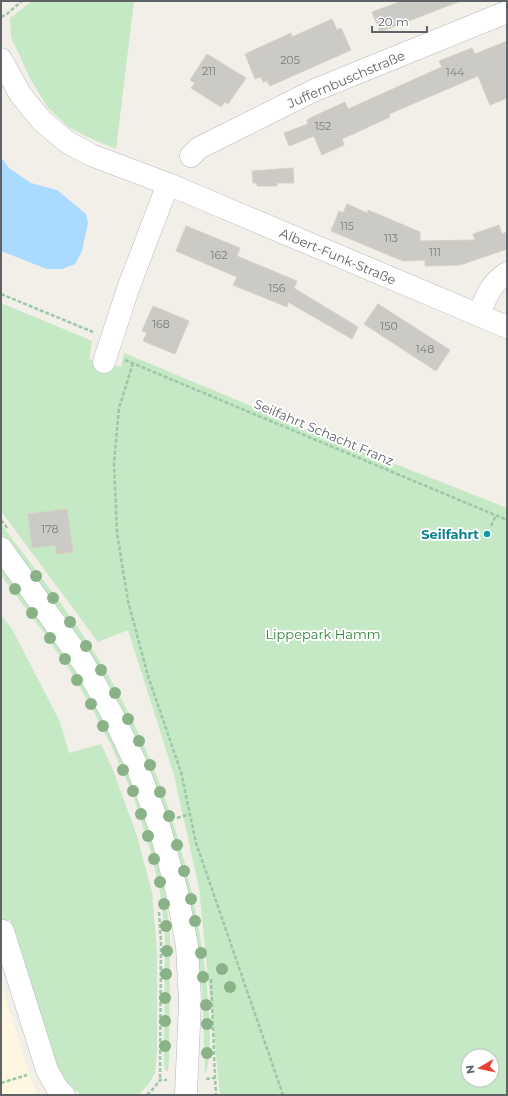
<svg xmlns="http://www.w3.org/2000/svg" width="508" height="1096" font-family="Montserrat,sans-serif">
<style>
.commercial{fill:#fef7e0}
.green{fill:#c5e8c5;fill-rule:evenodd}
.water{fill:#aadaff}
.building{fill:#cccac5;stroke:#d6d1c6}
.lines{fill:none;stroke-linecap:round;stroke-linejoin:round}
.minor-casing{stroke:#b5b8bc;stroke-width:23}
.path{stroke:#9cc7a9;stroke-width:2.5;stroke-dasharray:4 2;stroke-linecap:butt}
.minor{stroke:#fff;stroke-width:22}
.tree{fill:#89b387}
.culture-dot{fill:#0f9aa8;stroke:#fff;stroke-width:1.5}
.labels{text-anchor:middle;stroke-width:4;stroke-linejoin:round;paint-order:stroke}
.number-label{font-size:11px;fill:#7a7d7f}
.street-label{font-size:13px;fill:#5f6368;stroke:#fff}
.culture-label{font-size:13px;font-weight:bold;fill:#0d838f;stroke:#fff;text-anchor:end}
.park-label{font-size:13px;fill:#348238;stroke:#fff}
</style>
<rect width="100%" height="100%" fill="#f1efe8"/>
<polygon class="commercial" points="1,983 25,1060 37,1095 1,1095"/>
<g class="green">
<polygon points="32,1 134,1 116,149 92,139 70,128 48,108 31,80 11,37 10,18"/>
<path d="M1,303L92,341L89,359L121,367L124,353L309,430L507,508V1095H220L199,888L174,775L128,630L98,642L1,511ZM468,1056H492V1080H468Z"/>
<path d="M1,524C27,559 54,593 79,629C151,735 191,850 206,978C208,999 214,1056 205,1074L202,987L196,938L188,896L41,587L1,533Z"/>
<polygon points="1,566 73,666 116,743 137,794 156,848 165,890 170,936 169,1060 168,1072 165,1069 164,1064 165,936 160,892 150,849 133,795 111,745 92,708 69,669 44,633 1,575"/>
<polygon points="1,615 12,629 60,722 69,753 101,744 113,770 137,836 152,892 157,952 157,1051 155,1073 148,1085 138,1095 81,1095 63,1079 55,1061 10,919 1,923"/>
</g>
<polygon class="water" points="1,157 9,168 31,183 57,190 86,214 88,223 82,251 75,264 62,269 47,269 1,251"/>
<g class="building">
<polygon points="402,1 458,1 458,2 380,32 372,12"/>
<polygon points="332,19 337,30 341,28 351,50 270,86 267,81 263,82 261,77 255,79 245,54 291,33 292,37"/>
<polygon points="507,41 507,98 490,105 478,76 389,114 390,117 342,139 344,145 322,155 314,136 289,146 284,133 308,124 307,120 312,117 345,102 348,109 442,67 439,61 472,48 475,54"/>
<polygon points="207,54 246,78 228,104 225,102 221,107 191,88 195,83 190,80"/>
<polygon points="293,168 294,183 277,183 277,186 257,186 257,183 253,183 252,171"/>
<polygon points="347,204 367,213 368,210 420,232 420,241 475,240 473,234 499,225 502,234 507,232 507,249 460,265 425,266 425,260 403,261 331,231 339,211 343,213"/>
<polygon points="186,226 240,248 237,256 297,281 294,288 358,327 352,339 288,302 287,307 233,285 237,277 176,251"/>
<polygon points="378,304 450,350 436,371 364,324"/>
<polygon points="153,306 189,321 175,354 143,341 147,333 142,331"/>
<polygon points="67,509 73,552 57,554 55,545 32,548 28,514"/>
</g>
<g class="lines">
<defs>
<g id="minor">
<polyline points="1,59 20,94 42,121 67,142 91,155 168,184 507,327"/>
<polyline points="191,156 199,148 315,90 507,12"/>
<path d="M479,315C486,297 490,284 507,273"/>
<polyline points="104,362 129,286 168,184"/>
<polyline points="1,548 84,664 112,714 137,766 160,829 177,892 187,946 190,1001 186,1095"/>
<polyline points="3,931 47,1070 57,1088 64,1095"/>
</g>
</defs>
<use href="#minor" class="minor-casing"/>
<g class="path">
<polyline points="1,17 7,14 22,1"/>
<polyline points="1,294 93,332"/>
<polyline points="125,360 507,520"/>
<polyline points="133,363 119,408 114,463 117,533 128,601 148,676 181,772 196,843 283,1095"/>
<polyline points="1,520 8,529"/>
<polyline points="491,526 496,515"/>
<polyline points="177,818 190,814"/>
<polyline points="159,912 161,942 160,1080"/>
<polyline points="211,979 215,1078"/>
<polyline points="206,1079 215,1078 216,1095"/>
<polyline points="1,1083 27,1075"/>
<polyline points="147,1095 153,1089 160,1080 167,1080"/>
</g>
<use href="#minor" class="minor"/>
</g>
<g class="tree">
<circle cx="36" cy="576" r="6"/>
<circle cx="15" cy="589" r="6"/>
<circle cx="53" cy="598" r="6"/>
<circle cx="32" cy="613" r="6"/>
<circle cx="70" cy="622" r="6"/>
<circle cx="50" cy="638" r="6"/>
<circle cx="86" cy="646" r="6"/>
<circle cx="65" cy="659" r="6"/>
<circle cx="101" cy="670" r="6"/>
<circle cx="77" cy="680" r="6"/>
<circle cx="115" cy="693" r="6"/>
<circle cx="91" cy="704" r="6"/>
<circle cx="128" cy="719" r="6"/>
<circle cx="103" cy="726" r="6"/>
<circle cx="139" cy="741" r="6"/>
<circle cx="150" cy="765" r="6"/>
<circle cx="123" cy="770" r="6"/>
<circle cx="133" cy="791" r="6"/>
<circle cx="160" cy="792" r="6"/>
<circle cx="141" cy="814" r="6"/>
<circle cx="169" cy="816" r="6"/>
<circle cx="148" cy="836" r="6"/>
<circle cx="177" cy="845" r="6"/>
<circle cx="154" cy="859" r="6"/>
<circle cx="184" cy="871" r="6"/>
<circle cx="160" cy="882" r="6"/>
<circle cx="191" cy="899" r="6"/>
<circle cx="164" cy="904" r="6"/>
<circle cx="195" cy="921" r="6"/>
<circle cx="166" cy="926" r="6"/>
<circle cx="167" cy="951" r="6"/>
<circle cx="201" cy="953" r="6"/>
<circle cx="222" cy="969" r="6"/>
<circle cx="166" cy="974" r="6"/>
<circle cx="203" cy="977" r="6"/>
<circle cx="230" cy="987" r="6"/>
<circle cx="165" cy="998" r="6"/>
<circle cx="206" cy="1005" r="6"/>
<circle cx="165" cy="1021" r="6"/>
<circle cx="207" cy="1024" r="6"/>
<circle cx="165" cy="1046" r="6"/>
<circle cx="207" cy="1053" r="6"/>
</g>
<circle class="culture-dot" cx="487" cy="534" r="4"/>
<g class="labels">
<g class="number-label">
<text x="290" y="64">205</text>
<text x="209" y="75">211</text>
<text x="455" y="76">144</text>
<text x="323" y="130">152</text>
<text x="347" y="230">115</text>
<text x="391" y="242">113</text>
<text x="435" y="256">111</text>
<text x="219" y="259">162</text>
<text x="277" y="292">156</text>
<text x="161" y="328">168</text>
<text x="389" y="330">150</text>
<text x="425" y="353">148</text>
<text x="50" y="533">178</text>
</g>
<g class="street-label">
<text transform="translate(346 79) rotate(-23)" y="5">Juffernbuschstraße</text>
<text transform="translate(338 256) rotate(23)" y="5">Albert-Funk-Straße</text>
<text transform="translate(324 432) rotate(23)" y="5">Seilfahrt Schacht Franz</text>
</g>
<g class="culture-label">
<text x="479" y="539">Seilfahrt</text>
</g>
<g class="park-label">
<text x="323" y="639">Lippepark Hamm</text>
</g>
</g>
<rect width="508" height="1096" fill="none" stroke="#5f6368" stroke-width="4"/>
<g transform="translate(480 1068) rotate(261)"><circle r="19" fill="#ffffff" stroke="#bfc1c3"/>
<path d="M0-3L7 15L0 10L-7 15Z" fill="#ea4335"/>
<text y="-6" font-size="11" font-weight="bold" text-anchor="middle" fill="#5f6368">N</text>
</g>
<path d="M372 26v6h55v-6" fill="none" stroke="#5f6368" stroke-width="2"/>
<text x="378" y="26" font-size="12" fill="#5f6368" stroke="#ffffff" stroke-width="3" paint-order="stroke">20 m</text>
</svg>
